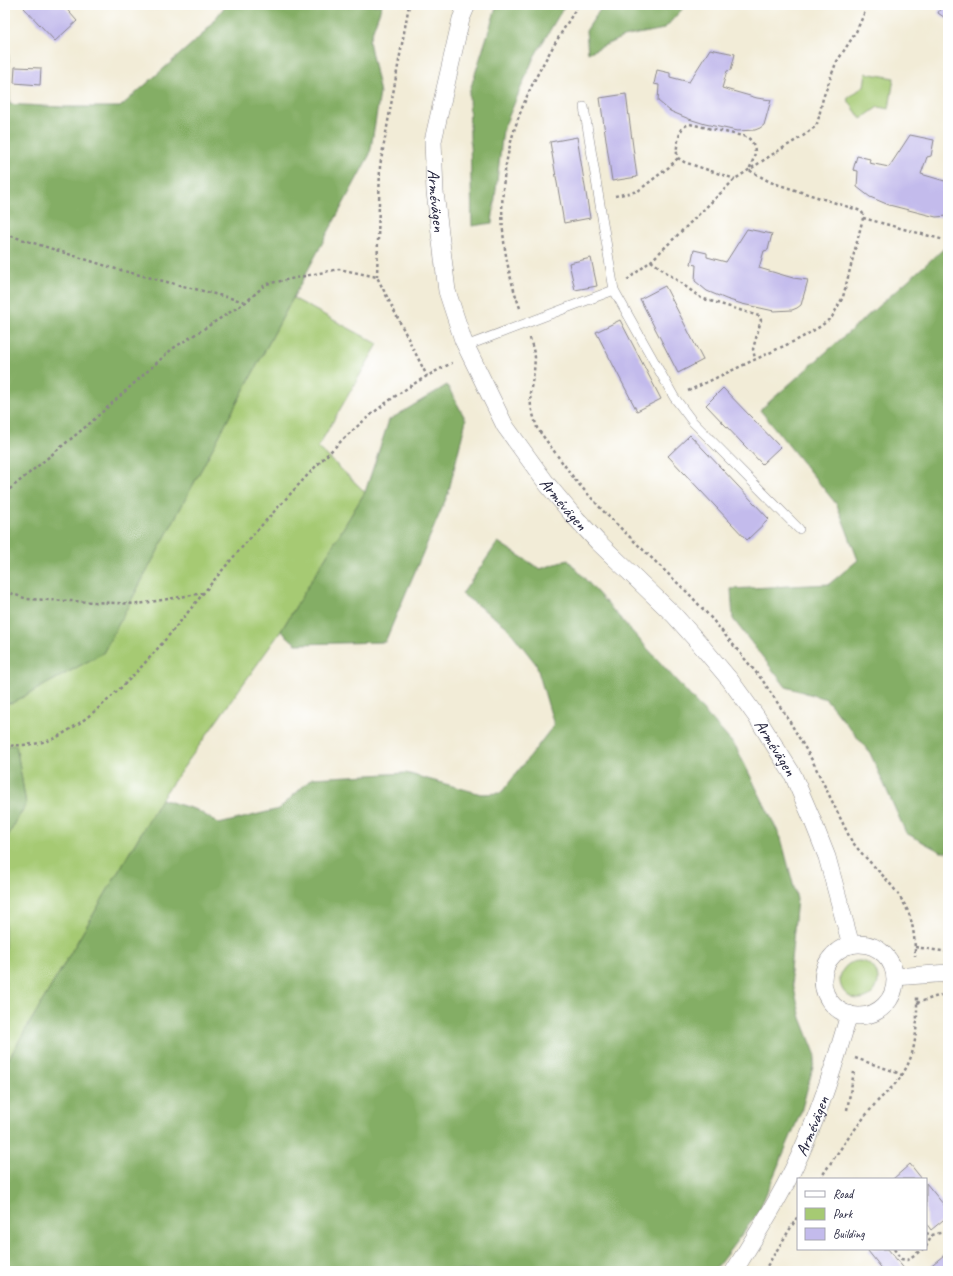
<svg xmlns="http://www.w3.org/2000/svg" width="953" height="1276" font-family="Caveat,sans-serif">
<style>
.green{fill:#a6ca73;stroke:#647657}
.forest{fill:#84ae65;stroke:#536850}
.building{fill:#c3bbec}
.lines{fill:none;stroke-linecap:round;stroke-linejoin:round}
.service-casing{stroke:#8a8789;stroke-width:10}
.minor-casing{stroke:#8a8789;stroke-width:18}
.path{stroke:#8a8789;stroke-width:2.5;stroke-dasharray:3 3;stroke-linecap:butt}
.service{stroke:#fff;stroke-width:9}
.minor{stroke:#fff;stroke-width:17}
.labels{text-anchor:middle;stroke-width:3;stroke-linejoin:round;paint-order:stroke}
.street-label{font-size:17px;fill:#22223b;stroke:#fff}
</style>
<rect width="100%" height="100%" fill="#fff"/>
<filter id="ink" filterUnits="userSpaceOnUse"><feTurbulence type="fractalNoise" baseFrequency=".025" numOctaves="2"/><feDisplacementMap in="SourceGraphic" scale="8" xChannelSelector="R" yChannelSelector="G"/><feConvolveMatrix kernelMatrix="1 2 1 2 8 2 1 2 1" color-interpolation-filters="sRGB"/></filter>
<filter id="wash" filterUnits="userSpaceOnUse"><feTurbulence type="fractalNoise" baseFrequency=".012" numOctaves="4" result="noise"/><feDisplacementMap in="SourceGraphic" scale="16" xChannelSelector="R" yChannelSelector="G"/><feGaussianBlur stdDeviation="0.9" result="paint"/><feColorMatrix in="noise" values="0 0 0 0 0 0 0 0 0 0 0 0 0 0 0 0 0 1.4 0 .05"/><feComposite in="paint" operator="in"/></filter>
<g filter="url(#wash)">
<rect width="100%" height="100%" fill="#f2ecd7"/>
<g class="green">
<polygon points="5,5 7,5 10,104 5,104"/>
<polygon points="866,73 894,78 889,109 878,107 861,119 847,99 864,86"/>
<polygon points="293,298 378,344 318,447 365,492 281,631 161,799 5,1065 5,841 26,804 16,745 5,746 5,703 12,703 103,653"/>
<circle cx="859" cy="980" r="19"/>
</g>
<g class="forest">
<polygon points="226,5 382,5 369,41 380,93 370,154 103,653 12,703 5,703 5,104 62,107 120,107 203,34"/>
<polygon points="497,5 565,5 534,57 503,130 492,223 472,226 469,93"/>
<polygon points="603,5 686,5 664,29 623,37 588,53 586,31"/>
<polygon points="948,245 948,852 941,852 906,833 870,753 826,699 786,687 733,619 731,589 829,584 858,560 837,505 760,410"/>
<polygon points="447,385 466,420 448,494 385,642 296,644 281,631 365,492 389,420"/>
<polygon points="498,542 540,569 568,560 736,747 781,838 797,899 790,971 801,1018 816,1056 801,1112 758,1213 714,1271 5,1271 5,1065 161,799 197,810 219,824 279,809 312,778 406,773 481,794 501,793 554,725 536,664 506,626 462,594"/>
<polygon points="16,745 26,804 5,841 5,746"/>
</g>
<g id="blocks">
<g class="building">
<polygon points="27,5 63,5 77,21 55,41 24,8"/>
<polygon points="942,5 948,5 948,20 938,13"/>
<polygon points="710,49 735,54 731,70 727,71 722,88 757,98 771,100 764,125 760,128 755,130 737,131 705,124 689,119 670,111 658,101 659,85 654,84 657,70 670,73 670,77 689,82"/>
<polygon points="15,67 41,68 40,85 14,83"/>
<polygon points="626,94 637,177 612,181 600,98"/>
<polygon points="910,135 934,140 931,156 927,157 921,174 948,182 948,216 936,217 889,205 870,197 857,187 858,171 853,170 857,156 870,159 869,163 889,167"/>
<polygon points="577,137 590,218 564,223 550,142"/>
<polygon points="747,229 772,234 768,250 764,251 759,268 793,278 808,280 801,305 797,308 792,310 774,311 742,304 726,299 707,291 695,281 696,265 691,264 694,250 707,253 707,257 726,262"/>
<polygon points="591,258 597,286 575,290 569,263"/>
<polygon points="665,286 703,360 678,373 640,299"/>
<polygon points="620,320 661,399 637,411 596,332"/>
<polygon points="723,388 780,447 762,464 706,405"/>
<polygon points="690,435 769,519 747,540 668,456"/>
<polygon points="910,1164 922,1179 893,1179"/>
<polygon points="926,1183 948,1210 948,1216 931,1230 926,1223"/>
<polygon points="870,1249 888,1249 906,1271 884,1271 868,1251"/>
<polygon points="948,1252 948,1271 924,1271"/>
</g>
</g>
</g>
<g filter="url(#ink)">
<use href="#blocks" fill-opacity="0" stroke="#8a8789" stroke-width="1"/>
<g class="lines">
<defs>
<g id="service">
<polyline points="584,107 614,290 674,397 692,421 799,529"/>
<polyline points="466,346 614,290"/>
</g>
<g id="minor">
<path id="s1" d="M467,5L461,19L433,141L435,192L447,291L463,340L505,426L547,484L571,513L598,542L674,615L699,643L730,680L756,716L793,775L812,819L827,857L851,945"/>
<circle cx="859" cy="980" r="36"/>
<polyline points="895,977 948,973"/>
<path id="s2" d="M734,1271C760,1229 787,1187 806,1141C824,1100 837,1057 849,1014"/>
</g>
</defs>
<use href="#service" class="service-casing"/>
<use href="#minor" class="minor-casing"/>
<g class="path">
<polyline points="615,196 638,191 669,167 678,158"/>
<polyline points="863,218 948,241"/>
<polyline points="5,234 116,269 246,302"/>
<polyline points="651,261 701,298 759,316 761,320 753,349 755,359"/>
<polyline points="377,277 380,166 409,5"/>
<polyline points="627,280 651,261 735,179 773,154 803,136 816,126 818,121 823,98 836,63 856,32 868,5"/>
<path d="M520,308C495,240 496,168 525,101C539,67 560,36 578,5"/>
<path d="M530,338L535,357L534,372L530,393L531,407L537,428L576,481L606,514L690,595L712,619L763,681L787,717L812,760L851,840C867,862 890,879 903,902C913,917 915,938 915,956"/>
<path d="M688,391L801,338L821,326L832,317L843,297L863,218V214L861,211L770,182L749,170C754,158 760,147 747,137L690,124C687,125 684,126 682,129C678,137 675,151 678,158L684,162L735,179"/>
<polyline points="5,493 89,424 172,349 246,302 266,284 339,269 377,277 427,376"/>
<polyline points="5,591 27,599 138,604 203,593"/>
<path d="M5,746C21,745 40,745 55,738C75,728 93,713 109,699C153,659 187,612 225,567C247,541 270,516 293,491C341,438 387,394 452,363"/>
<polyline points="915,947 948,952"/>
<polyline points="917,1003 941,995"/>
<polyline points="855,1058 893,1071 902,1075"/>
<polyline points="847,1110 854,1072"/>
<path d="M820,1179C837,1153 855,1128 875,1104C885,1093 898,1084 905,1070C918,1047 917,1020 917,995"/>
<polyline points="926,1233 932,1235 948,1231"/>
<polyline points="926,1247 932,1235"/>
<polyline points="894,1249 901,1259 907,1260 923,1249"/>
<polyline points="764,1271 798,1216"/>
</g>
<use href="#service" class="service"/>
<use href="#minor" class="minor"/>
</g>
</g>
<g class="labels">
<g class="street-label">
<text dy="6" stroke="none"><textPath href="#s1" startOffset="200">Armévägen</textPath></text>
<text dy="6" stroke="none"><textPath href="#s1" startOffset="536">Armévägen</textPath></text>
<text dy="6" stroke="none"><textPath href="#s1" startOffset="860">Armévägen</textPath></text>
<text dy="6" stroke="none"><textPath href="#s2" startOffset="165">Armévägen</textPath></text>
</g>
</g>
<rect width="953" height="1276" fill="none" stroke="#fff" stroke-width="20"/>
<rect x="797" y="1178" width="130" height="72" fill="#ffffff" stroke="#a7a7b1"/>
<rect x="805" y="1191" width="20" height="6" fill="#ffffff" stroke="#a7a7b1"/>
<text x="833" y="1198" font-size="12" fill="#22223b">Road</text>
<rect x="805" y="1208" width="20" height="12" fill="#a6ca73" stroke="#a7a7b1"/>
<text x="833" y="1218" font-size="12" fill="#22223b">Park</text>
<rect x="805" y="1228" width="20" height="12" fill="#c3bbec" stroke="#a7a7b1"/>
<text x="833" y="1238" font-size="12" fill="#22223b">Building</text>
</svg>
